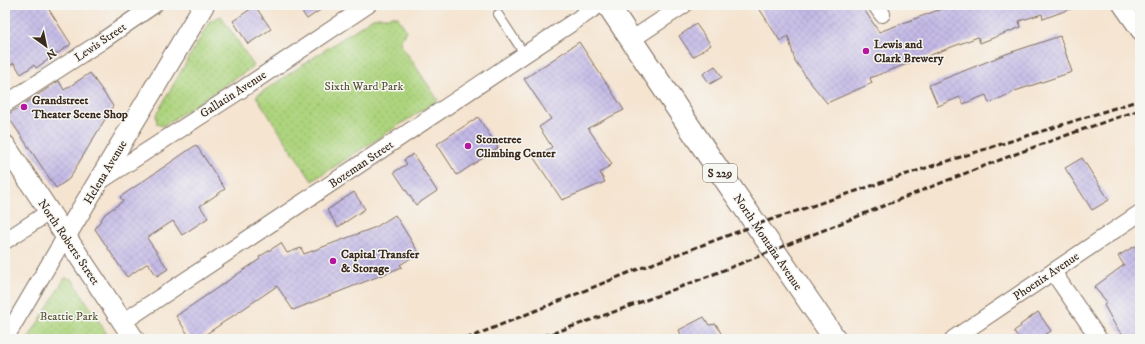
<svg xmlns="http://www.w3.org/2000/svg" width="1145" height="344" font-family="'IM FELL DW Pica',serif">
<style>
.green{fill:url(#green-dots);stroke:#747f4e}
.building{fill:url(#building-cross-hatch)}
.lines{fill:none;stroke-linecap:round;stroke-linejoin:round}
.service-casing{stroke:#7c6b5c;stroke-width:10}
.minor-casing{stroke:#7c6b5c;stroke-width:18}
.tertiary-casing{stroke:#7c6b5c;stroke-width:22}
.primary-casing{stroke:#7c6b5c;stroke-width:24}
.service{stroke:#fff;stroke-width:8}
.minor{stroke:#fff;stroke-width:16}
.tertiary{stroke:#fff;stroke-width:20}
.primary{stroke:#fff;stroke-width:22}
.rail{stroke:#3b2a1e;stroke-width:3;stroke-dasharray:6 3;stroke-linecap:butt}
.poi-dot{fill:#b5179e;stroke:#f6f6f2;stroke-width:1.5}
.labels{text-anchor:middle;stroke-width:3;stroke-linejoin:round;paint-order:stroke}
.shield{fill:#f6f6f2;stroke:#73675e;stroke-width:1}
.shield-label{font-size:11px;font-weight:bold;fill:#3b2a1e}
.street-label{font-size:12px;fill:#3b2a1e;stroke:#f6f6f2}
.poi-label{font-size:12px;font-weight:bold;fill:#3b2a1e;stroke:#f6f6f2;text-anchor:start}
.park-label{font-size:12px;fill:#585436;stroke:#f6f6f2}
</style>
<defs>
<pattern id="green-dots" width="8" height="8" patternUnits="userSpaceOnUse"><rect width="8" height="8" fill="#add47e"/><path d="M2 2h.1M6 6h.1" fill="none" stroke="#96b66c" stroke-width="1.8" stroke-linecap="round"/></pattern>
<pattern id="building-cross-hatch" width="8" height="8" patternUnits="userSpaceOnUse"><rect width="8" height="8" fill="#c3b9e6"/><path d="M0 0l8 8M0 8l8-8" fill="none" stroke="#a89fc5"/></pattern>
</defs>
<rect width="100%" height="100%" fill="#f6f6f2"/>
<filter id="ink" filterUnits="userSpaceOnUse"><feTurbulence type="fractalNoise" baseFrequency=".025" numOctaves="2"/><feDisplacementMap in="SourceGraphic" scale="8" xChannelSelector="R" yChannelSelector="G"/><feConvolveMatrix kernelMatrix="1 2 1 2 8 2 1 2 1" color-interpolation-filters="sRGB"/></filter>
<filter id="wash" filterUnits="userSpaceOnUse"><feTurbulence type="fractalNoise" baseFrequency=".012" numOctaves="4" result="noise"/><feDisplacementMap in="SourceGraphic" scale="16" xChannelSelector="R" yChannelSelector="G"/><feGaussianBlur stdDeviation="0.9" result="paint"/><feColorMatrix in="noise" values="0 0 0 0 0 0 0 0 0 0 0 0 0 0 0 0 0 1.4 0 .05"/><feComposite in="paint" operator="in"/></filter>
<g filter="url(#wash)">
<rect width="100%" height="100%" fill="#f5e4d0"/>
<g class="green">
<polygon points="221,16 254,66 163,126 157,124 156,115 210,21"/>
<polygon points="391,16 397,16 406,30 400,43 438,100 312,181 256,96 373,18 379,17 389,17"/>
<polygon points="65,278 72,279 110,339 28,339"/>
</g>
<g id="blocks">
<g class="building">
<polygon points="5,5 46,5 71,44 36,68 34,65 21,74 14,63 5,69"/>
<polygon points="297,5 328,5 307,19"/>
<polygon points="757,5 861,5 879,32 952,5 1078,5 1078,6 1043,19 1042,14 1019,21 1021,27 980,43 978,37 870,78 872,83 827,103 809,81 795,61 788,36 780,41"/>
<polygon points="255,6 271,29 248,44 233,21"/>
<polygon points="696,24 711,45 693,57 679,36"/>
<polygon points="1060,36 1072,72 1012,92 1012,93 989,103 986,95 963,104 960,97 938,106 929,85 1006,54"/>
<polygon points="579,42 624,110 588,128 612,164 600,173 605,182 562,200 534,158 552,147 539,127 551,119 524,79"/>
<polygon points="715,66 722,77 710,84 703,74"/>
<polygon points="90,73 113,106 69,179 56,188 7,115 59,81 64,90"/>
<polygon points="478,117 498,148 457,175 437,144"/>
<polygon points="196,145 225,189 200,206 208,218 182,235 173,221 147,238 168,269 157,276 148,263 127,277 95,229 105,214 123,201 120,197"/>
<polygon points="413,154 437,191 416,205 394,172 407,164 404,160"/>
<polygon points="1082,158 1109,200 1092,210 1065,168"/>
<polygon points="354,192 365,209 338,227 327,210"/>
<polygon points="395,215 419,253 400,265 402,267 293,310 277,286 199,339 191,339 176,316 260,259 259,257 281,243 287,253 301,248 304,254 376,227"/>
<polygon points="1135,246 1140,254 1140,339 1126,339 1116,327 1104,305 1107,302 1094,287 1124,265 1118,256"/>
<polygon points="1038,312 1051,331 1039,339 1019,339 1014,331 1021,326 1020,325"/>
<polygon points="704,317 709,325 716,324 724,339 683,339 679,330"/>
</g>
</g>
</g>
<g filter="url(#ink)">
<use href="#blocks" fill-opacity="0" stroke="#7c6b5c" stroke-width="1"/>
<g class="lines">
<defs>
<polyline id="service" points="498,14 525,55"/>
<g id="minor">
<polyline points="876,5 882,14"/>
<polyline points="1121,5 1140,32"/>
<polyline points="631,40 684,5"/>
<polyline points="5,104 99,43 154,5"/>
<polyline points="99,182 241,90 368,5"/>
<polyline points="5,241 49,212"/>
<polyline points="1053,272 1099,339"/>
<polyline points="123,322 599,5"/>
<polyline points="5,339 65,237"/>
<polyline points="953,339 1140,213"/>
</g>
<g id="tertiary">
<polyline points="5,145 134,339"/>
<polyline points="65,237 204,5"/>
</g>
<polyline id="primary" points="608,5 709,156 835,339"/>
</defs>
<use href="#service" class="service-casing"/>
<use href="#minor" class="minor-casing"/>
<use href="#tertiary" class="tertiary-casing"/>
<use href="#primary" class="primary-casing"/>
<use href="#service" class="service"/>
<use href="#minor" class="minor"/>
<use href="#tertiary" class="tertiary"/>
<use href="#primary" class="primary"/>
<g class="rail">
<polyline points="466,339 633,271 761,223 904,175 1140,100"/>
<path d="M535,339C740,272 935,177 1140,110"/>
</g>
</g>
</g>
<g class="poi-dot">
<circle cx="866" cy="51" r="4"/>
<circle cx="24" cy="107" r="4"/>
<circle cx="468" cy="146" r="4"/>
<circle cx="333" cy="261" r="4"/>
</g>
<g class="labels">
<rect class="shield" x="703" y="164" width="34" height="18" rx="3"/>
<g class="shield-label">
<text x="720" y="177">S 229</text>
</g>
<g class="street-label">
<text transform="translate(100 42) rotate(-34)" y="4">Lewis Street</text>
<text transform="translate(233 94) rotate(-33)" y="4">Gallatin Avenue</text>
<text transform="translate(361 164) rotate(-34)" y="4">Bozeman Street</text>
<text transform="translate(105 172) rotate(-59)" y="4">Helena Avenue</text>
<text transform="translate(69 242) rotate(56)" y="4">North Roberts Street</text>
<text transform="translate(768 242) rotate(56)" y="4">North Montana Avenue</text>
<text transform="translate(1046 276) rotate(-34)" y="4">Phoenix Avenue</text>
</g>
<g class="poi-label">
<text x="874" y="48">Lewis and<tspan x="874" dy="14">Clark Brewery</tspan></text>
<text x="32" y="104">Grandstreet<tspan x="32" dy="14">Theater Scene Shop</tspan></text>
<text x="476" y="143">Stonetree<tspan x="476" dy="14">Climbing Center</tspan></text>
<text x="341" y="258">Capital Transfer<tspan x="341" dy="14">&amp; Storage</tspan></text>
</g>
<g class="park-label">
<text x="364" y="90">Sixth Ward Park</text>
<text x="69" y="320">Beattie Park</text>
</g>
</g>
<rect width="1145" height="344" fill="none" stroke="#f6f6f2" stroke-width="20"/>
<g transform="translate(46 46) rotate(147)" stroke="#f6f6f2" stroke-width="3" paint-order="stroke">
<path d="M0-3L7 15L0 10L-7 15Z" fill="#3b2a1e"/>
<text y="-6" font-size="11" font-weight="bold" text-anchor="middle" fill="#3b2a1e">N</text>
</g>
</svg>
